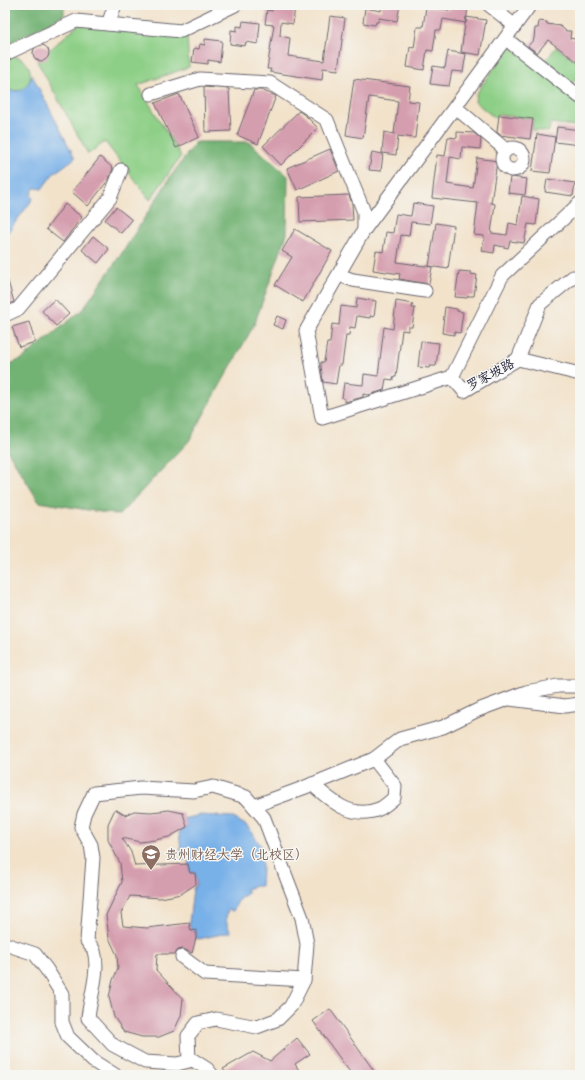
<svg xmlns="http://www.w3.org/2000/svg" width="585" height="1080" font-family="'Architects Daughter','LXGW WenKai TC',sans-serif">
<style>
.green{fill:#8dcf86;stroke:#587860}
.forest{fill:#72b273;stroke:#4a6a57}
.water{fill:#78b0e8;stroke:#4d6992}
.building{fill:#d59eaf}
.lines{fill:none;stroke-linecap:round;stroke-linejoin:round}
.minor-casing{stroke:#6b656d;stroke-width:15}
.minor{stroke:#fff;stroke-width:13}
.labels{text-anchor:middle;stroke-width:3;stroke-linejoin:round;paint-order:stroke}
.street-label{font-size:13px;fill:#22223b;stroke:#f6f6f2}
.education-label{font-size:13px;fill:#785e54;stroke:#f6f6f2;text-anchor:start}
</style>
<rect width="100%" height="100%" fill="#f6f6f2"/>
<filter id="ink" filterUnits="userSpaceOnUse"><feTurbulence type="fractalNoise" baseFrequency=".025" numOctaves="2"/><feDisplacementMap in="SourceGraphic" scale="8" xChannelSelector="R" yChannelSelector="G"/><feConvolveMatrix kernelMatrix="1 2 1 2 8 2 1 2 1" color-interpolation-filters="sRGB"/></filter>
<filter id="wash" filterUnits="userSpaceOnUse"><feTurbulence type="fractalNoise" baseFrequency=".012" numOctaves="4" result="noise"/><feDisplacementMap in="SourceGraphic" scale="16" xChannelSelector="R" yChannelSelector="G"/><feGaussianBlur stdDeviation="0.9" result="paint"/><feColorMatrix in="noise" values="0 0 0 0 0 0 0 0 0 0 0 0 0 0 0 0 0 1.4 0 .05"/><feComposite in="paint" operator="in"/></filter>
<g filter="url(#wash)">
<rect width="100%" height="100%" fill="#f2e2ca"/>
<g class="green">
<polygon points="79,24 187,34 189,67 138,85 181,156 150,200 105,142 88,154 37,61"/>
<polygon points="510,46 580,99 580,127 551,123 548,132 532,130 533,119 500,115 495,118 475,102 476,94"/>
<polygon points="556,47 580,64 580,72 572,84 544,63"/>
<path d="M11,56C40,58 36,100 5,89V58Z"/>
</g>
<g class="forest">
<polygon points="5,5 64,5 64,15 5,46"/>
<polygon points="196,142 249,142 288,176 287,234 254,325 189,441 119,515 39,502 7,450 5,449 5,366 22,359 82,310 124,250 171,176"/>
</g>
<g class="water">
<path d="M32,75L75,158L53,174L42,189L34,188L31,195L33,199L5,236V89C19,94 27,90 32,75Z"/>
<path d="M200,815L232,817L247,826L261,846L262,866L261,886H256L246,889L248,893L239,899L233,911L228,910C225,918 226,925 231,932L199,939L196,938V930L191,931L189,923L193,889L196,884L195,873H190L188,859H182L179,832L187,827L184,819Z"/>
</g>
<g id="blocks">
<g class="building">
<polygon points="278,5 295,5 293,24 281,22 280,36 290,38 288,56 324,61 330,16 345,18 338,70 323,68 322,80 270,72 271,69 267,69 274,25 265,24 267,10 272,11 273,6 278,7"/>
<polygon points="382,5 400,5 397,21 379,18 378,22 376,22 375,25 363,23 365,8 381,11"/>
<polygon points="450,5 468,6 466,23 443,19 441,30 436,30 433,51 427,50 424,70 407,67 410,47 414,48 417,27 423,27 426,7 449,10"/>
<polygon points="466,17 486,20 480,55 461,52"/>
<polygon points="243,21 260,23 258,44 246,42 245,46 230,44 231,30 237,31 237,26 242,27"/>
<polygon points="539,21 547,22 547,24 560,26 566,31 571,31 570,38 579,40 578,44 580,44 580,64 548,40 537,53 528,46 534,39 535,28 538,28"/>
<polygon points="205,39 222,41 220,62 208,60 208,64 192,62 194,48 199,49 200,44 205,45"/>
<circle cx="41" cy="53" r="8"/>
<polygon points="448,51 466,54 463,72 452,71 449,86 430,84 433,66 445,68"/>
<polygon points="354,79 410,86 408,101 419,102 415,138 398,136 396,155 382,153 384,132 394,134 398,101 369,97 363,138 346,135"/>
<polygon points="204,87 229,89 231,131 205,132"/>
<polygon points="254,90 261,90 276,96 258,144 237,135"/>
<polygon points="179,94 199,137 176,148 155,103"/>
<polygon points="299,111 306,116 318,128 281,165 263,146"/>
<polygon points="499,115 533,119 530,139 500,135 497,132"/>
<polygon points="557,127 580,130 580,145 555,142"/>
<polygon points="457,132 474,133 481,139 480,149 462,147 461,159 450,157 447,184 473,188 477,158 497,161 491,203 495,204 491,233 507,235 509,223 518,225 522,196 539,199 536,225 528,224 524,243 510,241 508,248 495,245 494,253 482,251 484,236 474,235 478,203 432,198 437,155 445,156 448,137 457,138"/>
<polygon points="537,134 555,137 550,173 532,171"/>
<polygon points="330,149 339,171 297,190 287,168"/>
<polygon points="372,152 383,154 381,171 369,170"/>
<polygon points="100,157 113,168 109,179 88,206 72,192"/>
<polygon points="510,177 527,179 525,195 508,193"/>
<polygon points="547,179 575,183 573,196 545,192"/>
<polygon points="349,195 352,204 353,220 300,222 299,197"/>
<polygon points="413,203 433,206 430,224 411,222 409,236 401,235 397,262 432,267 429,284 399,279 400,274 373,270 376,251 383,252 386,232 393,233 396,214 411,216"/>
<polygon points="65,204 82,217 63,242 46,229"/>
<polygon points="116,207 132,220 121,233 105,220"/>
<polygon points="436,223 454,226 448,269 429,266"/>
<polygon points="295,229 332,251 303,302 275,285 292,257 282,251"/>
<polygon points="93,236 109,249 98,263 82,250"/>
<polygon points="459,271 471,272 471,274 477,275 474,296 468,296 467,298 455,297"/>
<polygon points="5,278 7,278 14,302 5,306"/>
<polygon points="357,298 376,301 374,317 370,316 370,318 357,316 355,328 350,327 349,335 346,335 342,365 339,365 336,384 323,382 321,366 321,362 324,362 327,343 330,343 332,324 339,325 341,306 356,308"/>
<polygon points="55,299 69,314 56,326 42,311"/>
<polygon points="396,301 413,304 412,308 415,308 412,327 408,327 408,331 402,330 396,377 394,377 393,380 386,379 384,390 369,395 363,394 363,397 345,402 345,399 342,398 344,383 363,385 364,374 378,376 384,327 393,329"/>
<polygon points="445,307 457,309 457,311 463,312 460,333 454,332 454,335 442,333"/>
<polygon points="277,316 286,320 283,329 273,325"/>
<polygon points="29,322 35,342 19,347 12,327"/>
<polygon points="421,341 439,343 436,366 430,366 429,368 418,367"/>
<polygon points="115,809 125,815 134,811 151,812 169,810 183,813 187,827 169,837 155,840 140,842 122,838 131,852 135,866 188,864 190,873 195,873 196,884 181,894 161,898 130,896 121,913 123,926 147,928 189,923 191,931 196,930 196,938 192,953 183,949 178,950 175,954 157,954 156,970 183,999 181,1016 174,1031 159,1037 142,1037 124,1032 114,1017 109,997 113,980 118,968 117,955 109,938 106,915 122,882 120,863 108,840 108,824"/>
<polygon points="330,1009 377,1075 352,1075 313,1021"/>
<polygon points="297,1038 310,1054 295,1064 302,1075 227,1075 223,1069 253,1052 270,1061"/>
</g>
</g>
</g>
<g filter="url(#ink)">
<use href="#blocks" fill-opacity="0" stroke="#6b656d" stroke-width="1"/>
<g class="lines">
<defs>
<g id="minor">
<polyline points="489,5 515,26"/>
<polyline points="108,24 115,5"/>
<polyline points="506,39 580,97"/>
<polyline points="5,54 76,21 181,31 235,5"/>
<polyline points="151,94 200,79 270,83 327,120 364,212 364,230 306,331 322,418 452,377 502,276 580,203"/>
<polyline points="455,107 506,150"/>
<circle cx="513" cy="159" r="11"/>
<polyline points="364,230 530,5"/>
<polyline points="339,275 353,280 425,291"/>
<polyline points="5,315 18,309 110,198 121,170"/>
<polyline points="518,359 540,304 573,277"/>
<polyline points="452,377 464,391 518,359 580,374"/>
<polyline points="510,699 565,706 580,704"/>
<path d="M312,784C331,801 352,820 379,809C384,807 389,802 394,798L395,786L374,759"/>
<polyline points="254,806 303,788 374,759 400,739 443,727 478,710 526,692 558,686 580,686"/>
<polyline points="5,944 35,954 47,970 62,994 62,1022 68,1037 93,1061 115,1075"/>
<polyline points="182,957 205,974 304,980"/>
<path d="M189,1061L188,1036L198,1023L216,1019L257,1027L278,1019L291,1006L304,980L307,944L302,918L287,879L264,818L246,797L213,787L194,791L141,788L94,793L84,814L81,827L91,845L93,858L87,941C89,944 93,948 94,951C100,970 90,998 88,1018L113,1045L145,1062L177,1064L193,1060L207,1069L212,1075"/>
</g>
</defs>
<use href="#minor" class="minor-casing"/>
<use href="#minor" class="minor"/>
</g>
</g>
<defs>
<symbol id="university-pin" viewBox="-11 -11 22 30"><path d="M0 17L-7.5 6A9.5 9.5 0 1 1 7.5 6Z" fill="#8d6e63" stroke="#f6f6f2"/><path d="M0-5L7-2L0 1L-7-2ZM-4 1L0 2.5L4 1V4Q0 6-4 4Z" fill="#fff"/></symbol>
</defs>
<g fill-rule="evenodd">
<use href="#university-pin" x="140" y="843" width="22" height="30"/>
</g>
<g class="labels">
<g class="street-label">
<text transform="translate(490 374) rotate(-28)" y="5">罗家坡路</text>
</g>
<g class="education-label">
<text x="165" y="859">贵州财经大学（北校区）</text>
</g>
</g>
<rect width="585" height="1080" fill="none" stroke="#f6f6f2" stroke-width="20"/>
</svg>
